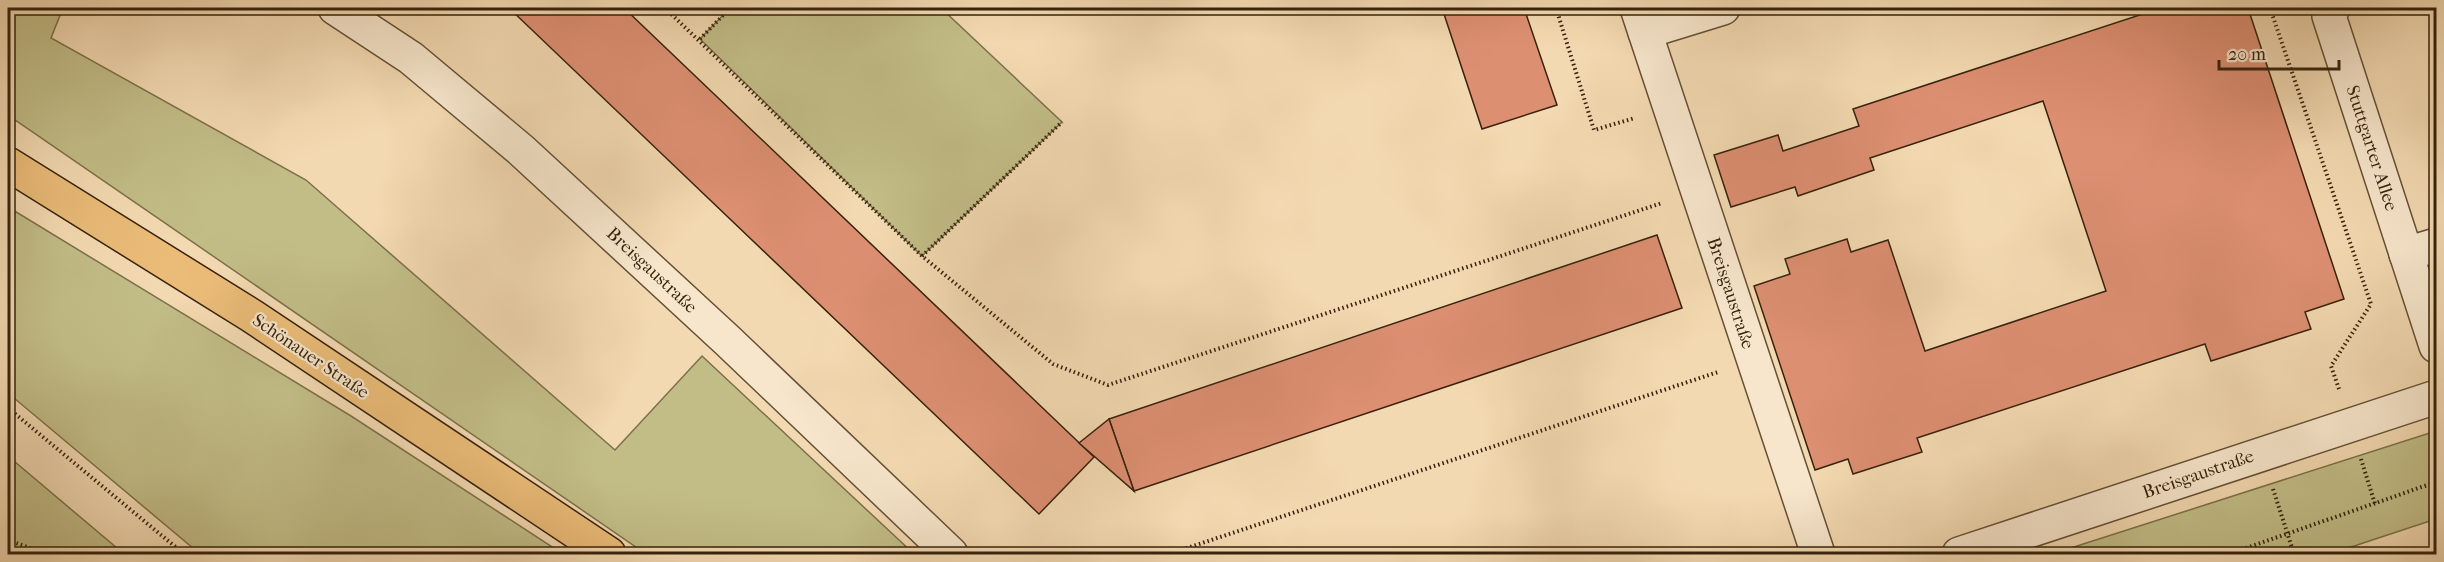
<svg xmlns="http://www.w3.org/2000/svg" width="2444" height="562" font-family="'IM FELL French Canon',serif">
<style>
.green{fill:#c2bd87;stroke:#7c704a;stroke-width:1.5}
.building{fill:#dd8f72;stroke:#36220c;stroke-width:1.5}
.lines{fill:none;stroke-linecap:round;stroke-linejoin:round}
.minor-casing{stroke:#655035;stroke-width:36}
.major-casing{stroke:#36220c;stroke-width:36}
.path{stroke:#36220c;stroke-width:4;stroke-dasharray:1.5 3;stroke-linecap:butt}
.minor{stroke:#f7e6cc;stroke-width:33}
.major{stroke:#eabc78;stroke-width:33}
.labels{text-anchor:middle;stroke-width:4.5;stroke-linejoin:round;paint-order:stroke}
.street-label{font-size:18px;fill:#36220c;stroke:#f7e6cc}
</style>
<rect width="100%" height="100%" fill="#f3d9b1"/>
<filter id="stains"><feTurbulence type="fractalNoise" baseFrequency=".00333" numOctaves="4"/><feColorMatrix values="0 0 0 0 .2 0 0 0 0 .09 0 0 0 0 .02 0 0 0 .5 -.17"/></filter>
<radialGradient id="worn" r=".72"><stop offset=".6" stop-color="#630" stop-opacity="0"/><stop offset="1" stop-color="#630" stop-opacity=".3"/></radialGradient>
<g class="green">
<polygon points="8,8 63,8 51,38 306,180 615,450 702,356 914,554 646,554 8,115"/>
<polygon points="730,8 941,8 1062,122 922,256 700,39"/>
<polygon points="8,207 351,416 563,554 200,554 8,393"/>
<polygon points="2436,431 2436,519 2330,554 2052,554"/>
<polygon points="8,456 124,554 8,554"/>
</g>
<g class="building">
<polygon points="509,8 624,8 1094,457 1039,514"/>
<polygon points="1442,8 1524,8 1557,105 1482,129"/>
<polygon points="2161,8 2248,8 2344,299 2305,312 2311,329 2211,361 2205,344 1917,438 1922,452 1853,474 1848,459 1815,470 1754,286 1790,274 1785,259 1847,239 1851,252 1888,240 1925,351 2106,291 2043,101 1870,158 1874,170 1798,196 1795,187 1731,207 1714,155 1778,135 1783,151 1859,126 1853,109"/>
<polygon points="1657,235 1682,308 1134,491 1109,419"/>
<polygon points="1109,419 1134,491 1079,443"/>
</g>
<g class="lines">
<defs>
<g id="minor">
<polyline points="335,8 411,58 521,150 728,341 951,554"/>
<polyline points="1637,8 1818,554"/>
<polyline points="2333,8 2329,16 2436,346"/>
<polyline points="1645,32 1723,8"/>
<polyline points="2406,254 2436,245"/>
<polyline points="1959,554 2436,397"/>
</g>
<polyline id="major" points="8,164 252,316 609,554"/>
</defs>
<use href="#minor" class="minor-casing"/>
<use href="#major" class="major-casing"/>
<g class="path">
<polyline points="665,8 922,256 1053,364 1108,385 1662,203"/>
<polyline points="1556,8 1594,130 1635,118"/>
<polyline points="2270,8 2371,304 2331,366 2339,389"/>
<polyline points="700,39 730,8"/>
<polyline points="922,256 1062,122"/>
<polyline points="8,408 184,554"/>
<polyline points="2361,459 2375,504"/>
<polyline points="2273,489 2294,554"/>
<polyline points="8,540 46,554"/>
<polyline points="1169,554 1718,372"/>
<polyline points="2229,554 2436,482"/>
</g>
<use href="#minor" class="minor"/>
<use href="#major" class="major"/>
</g>
<g class="labels">
<g class="street-label">
<text transform="translate(2372 148) rotate(72)" y="6">Stuttgarter Allee</text>
<text transform="translate(652 270) rotate(43)" y="6">Breisgaustraße</text>
<text transform="translate(1731 293) rotate(72)" y="6">Breisgaustraße</text>
<text transform="translate(311 356) rotate(34)" y="6">Schönauer Straße</text>
<text transform="translate(2198 474) rotate(-19)" y="6">Breisgaustraße</text>
</g>
</g>
<rect width="2444" height="562" fill="none" stroke="#f3d9b1" stroke-width="30"/>
<rect x="9" y="9" width="2426" height="544" fill="none" stroke="#36220c" stroke-width="3"/>
<rect x="15" y="15" width="2414" height="532" fill="none" stroke="#36220c" stroke-width="1.5"/>
<path d="M2219 60v9h120v-9" fill="none" stroke="#36220c" stroke-width="3"/>
<text x="2228" y="60" font-size="18" fill="#36220c" stroke="#f7e6cc" stroke-width="4.5" paint-order="stroke">20 m</text>
<rect width="100%" height="100%" filter="url(#stains)"/>
<rect width="100%" height="100%" fill="url(#worn)"/>
</svg>
